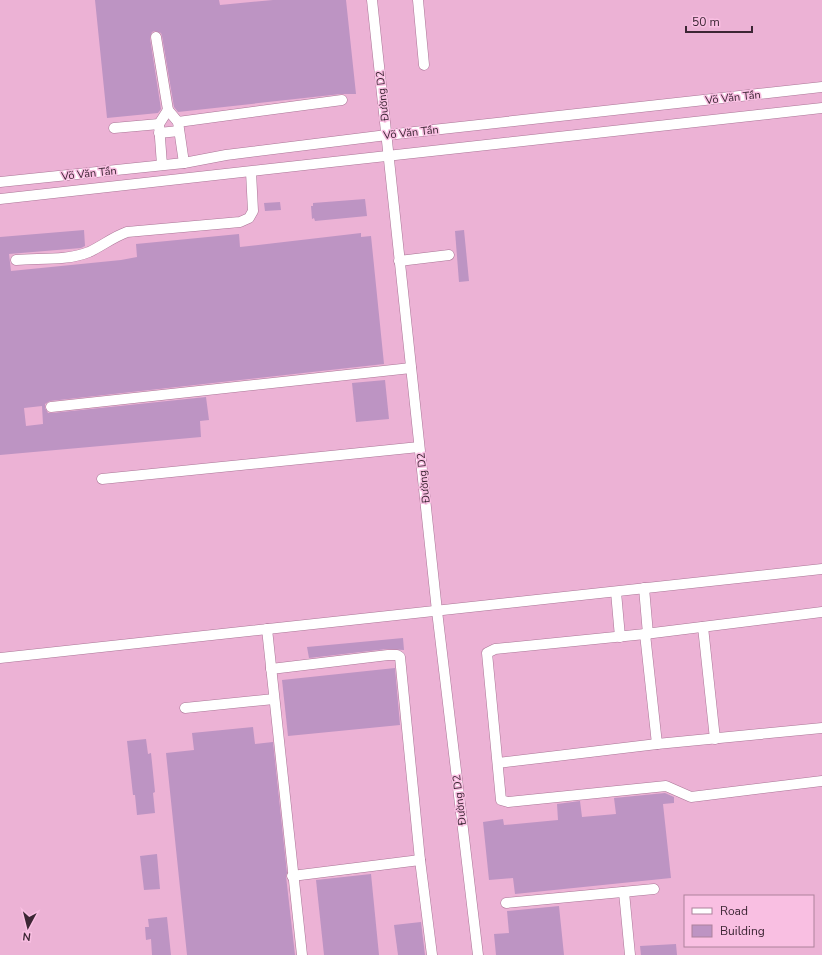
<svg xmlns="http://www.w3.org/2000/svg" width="822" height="955" font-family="'Nunito Sans',sans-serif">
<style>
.building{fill:#bd94c3;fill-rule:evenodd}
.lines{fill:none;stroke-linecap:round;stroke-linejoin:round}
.minor-casing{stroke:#aa7596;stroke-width:11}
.minor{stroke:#fff;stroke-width:10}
.labels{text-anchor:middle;stroke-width:3;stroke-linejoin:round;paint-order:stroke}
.street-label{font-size:11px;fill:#3c2634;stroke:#f9bfe2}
</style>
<rect width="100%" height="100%" fill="#ecb2d5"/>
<g class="building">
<polygon points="95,0 219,0 220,5 273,0 346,0 356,94 341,94 178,112 174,107 162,36 161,33 155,31 152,32 150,38 161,109 158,113 107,118"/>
<polygon points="365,199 367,216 315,221 314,218 312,219 311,206 313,206 313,203"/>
<polygon points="280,202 281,210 265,211 264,203"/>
<path d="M84,230L85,246L81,248L9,254L11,271L121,260L137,257L136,244L239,234L240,247L361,233V237L371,236L384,364L50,401L45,404V408L48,413H52L206,397L209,420L200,421L201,437L0,455V237ZM42,406L43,424L26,426L24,408Z"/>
<polygon points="464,230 469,281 459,282 455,231"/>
<polygon points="385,380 389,419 356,422 352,383"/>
<polygon points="403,638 404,650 387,649 309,658 307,647"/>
<polygon points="395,668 400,725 288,736 282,680"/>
<polygon points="253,727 255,744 273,742 287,873 286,876 295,955 187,955 166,753 194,750 192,733"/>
<polygon points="146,739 148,754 151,753 155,792 153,793 155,813 137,815 135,795 133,795 127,741"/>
<polygon points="665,793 674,797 674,803 663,804 671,878 515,894 513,878 489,880 483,822 503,819 504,825 558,820 557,804 580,801 582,817 616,814 614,798"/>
<polygon points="157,854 160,889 144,890 140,856"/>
<polygon points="371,874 379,955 324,955 316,880"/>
<polygon points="559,906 564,955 496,955 494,934 509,933 507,911"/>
<polygon points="167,917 171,955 152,955 151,939 146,940 145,927 149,927 148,919"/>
<polygon points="421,922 425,955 398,955 394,925"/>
<polygon points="676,944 677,955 641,955 640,946"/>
</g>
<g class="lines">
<defs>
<g id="minor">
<polyline points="372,0 437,611 478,955"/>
<polyline points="418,0 424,65"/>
<polyline points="156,37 168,110 178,122 184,163"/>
<polyline points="178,122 342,100"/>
<polyline points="114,128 159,124"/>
<polyline points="159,133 179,131"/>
<polyline points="162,165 159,124 168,110"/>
<polyline points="0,182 184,163 226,155 387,135 822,87"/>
<path d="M0,199C274,169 548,137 822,108"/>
<path d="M16,260C39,258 67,261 89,252C102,246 113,237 127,232L240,222L249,218L253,211L251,172"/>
<polyline points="399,261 449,255"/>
<polyline points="51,407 411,368"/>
<polyline points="102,479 419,447"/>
<polyline points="644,588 648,634"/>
<polyline points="616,592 620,637"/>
<polyline points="703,627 715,739"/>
<polyline points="267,629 302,955"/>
<polyline points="645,634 495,649 487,653 501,800 508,802 666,786 691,797 822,781"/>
<polyline points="0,658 822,569"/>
<polyline points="271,669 388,655 397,655 400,657 420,860 432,955"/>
<polyline points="185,708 274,699"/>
<polyline points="657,744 645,634 822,612"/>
<polyline points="498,763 657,744 822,728"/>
<polyline points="292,876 420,860"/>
<polyline points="624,892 630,955"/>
<polyline points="506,903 654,889"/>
</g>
</defs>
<use href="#minor" class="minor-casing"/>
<use href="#minor" class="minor"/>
</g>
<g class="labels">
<g class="street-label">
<text transform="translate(382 96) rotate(-96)" y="4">Đường D2</text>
<text transform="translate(733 97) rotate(-6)" y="4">Võ Văn Tần</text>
<text transform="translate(411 132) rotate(-6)" y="4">Võ Văn Tần</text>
<text transform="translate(89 173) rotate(-6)" y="4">Võ Văn Tần</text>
<text transform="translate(423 478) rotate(-96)" y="4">Đường D2</text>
<text transform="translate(459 800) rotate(-97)" y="4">Đường D2</text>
</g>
</g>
<rect x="684" y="895" width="130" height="52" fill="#f9bfe2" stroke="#ad829c"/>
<rect x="692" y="908" width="20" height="6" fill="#ffffff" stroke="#ad829c"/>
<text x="720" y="915" font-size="12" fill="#3c2634">Road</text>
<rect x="692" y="925" width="20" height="12" fill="#bd94c3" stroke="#ad829c"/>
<text x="720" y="935" font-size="12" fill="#3c2634">Building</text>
<g transform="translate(28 927) rotate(187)" stroke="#f9bfe2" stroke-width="3" paint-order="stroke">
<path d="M0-3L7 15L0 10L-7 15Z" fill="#3c2634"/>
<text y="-6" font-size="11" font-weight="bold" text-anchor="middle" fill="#3c2634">N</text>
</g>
<path d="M686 26v6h66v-6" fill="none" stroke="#3c2634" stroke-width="2"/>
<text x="692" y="26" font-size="12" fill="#3c2634" stroke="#f9bfe2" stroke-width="3" paint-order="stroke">50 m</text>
</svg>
